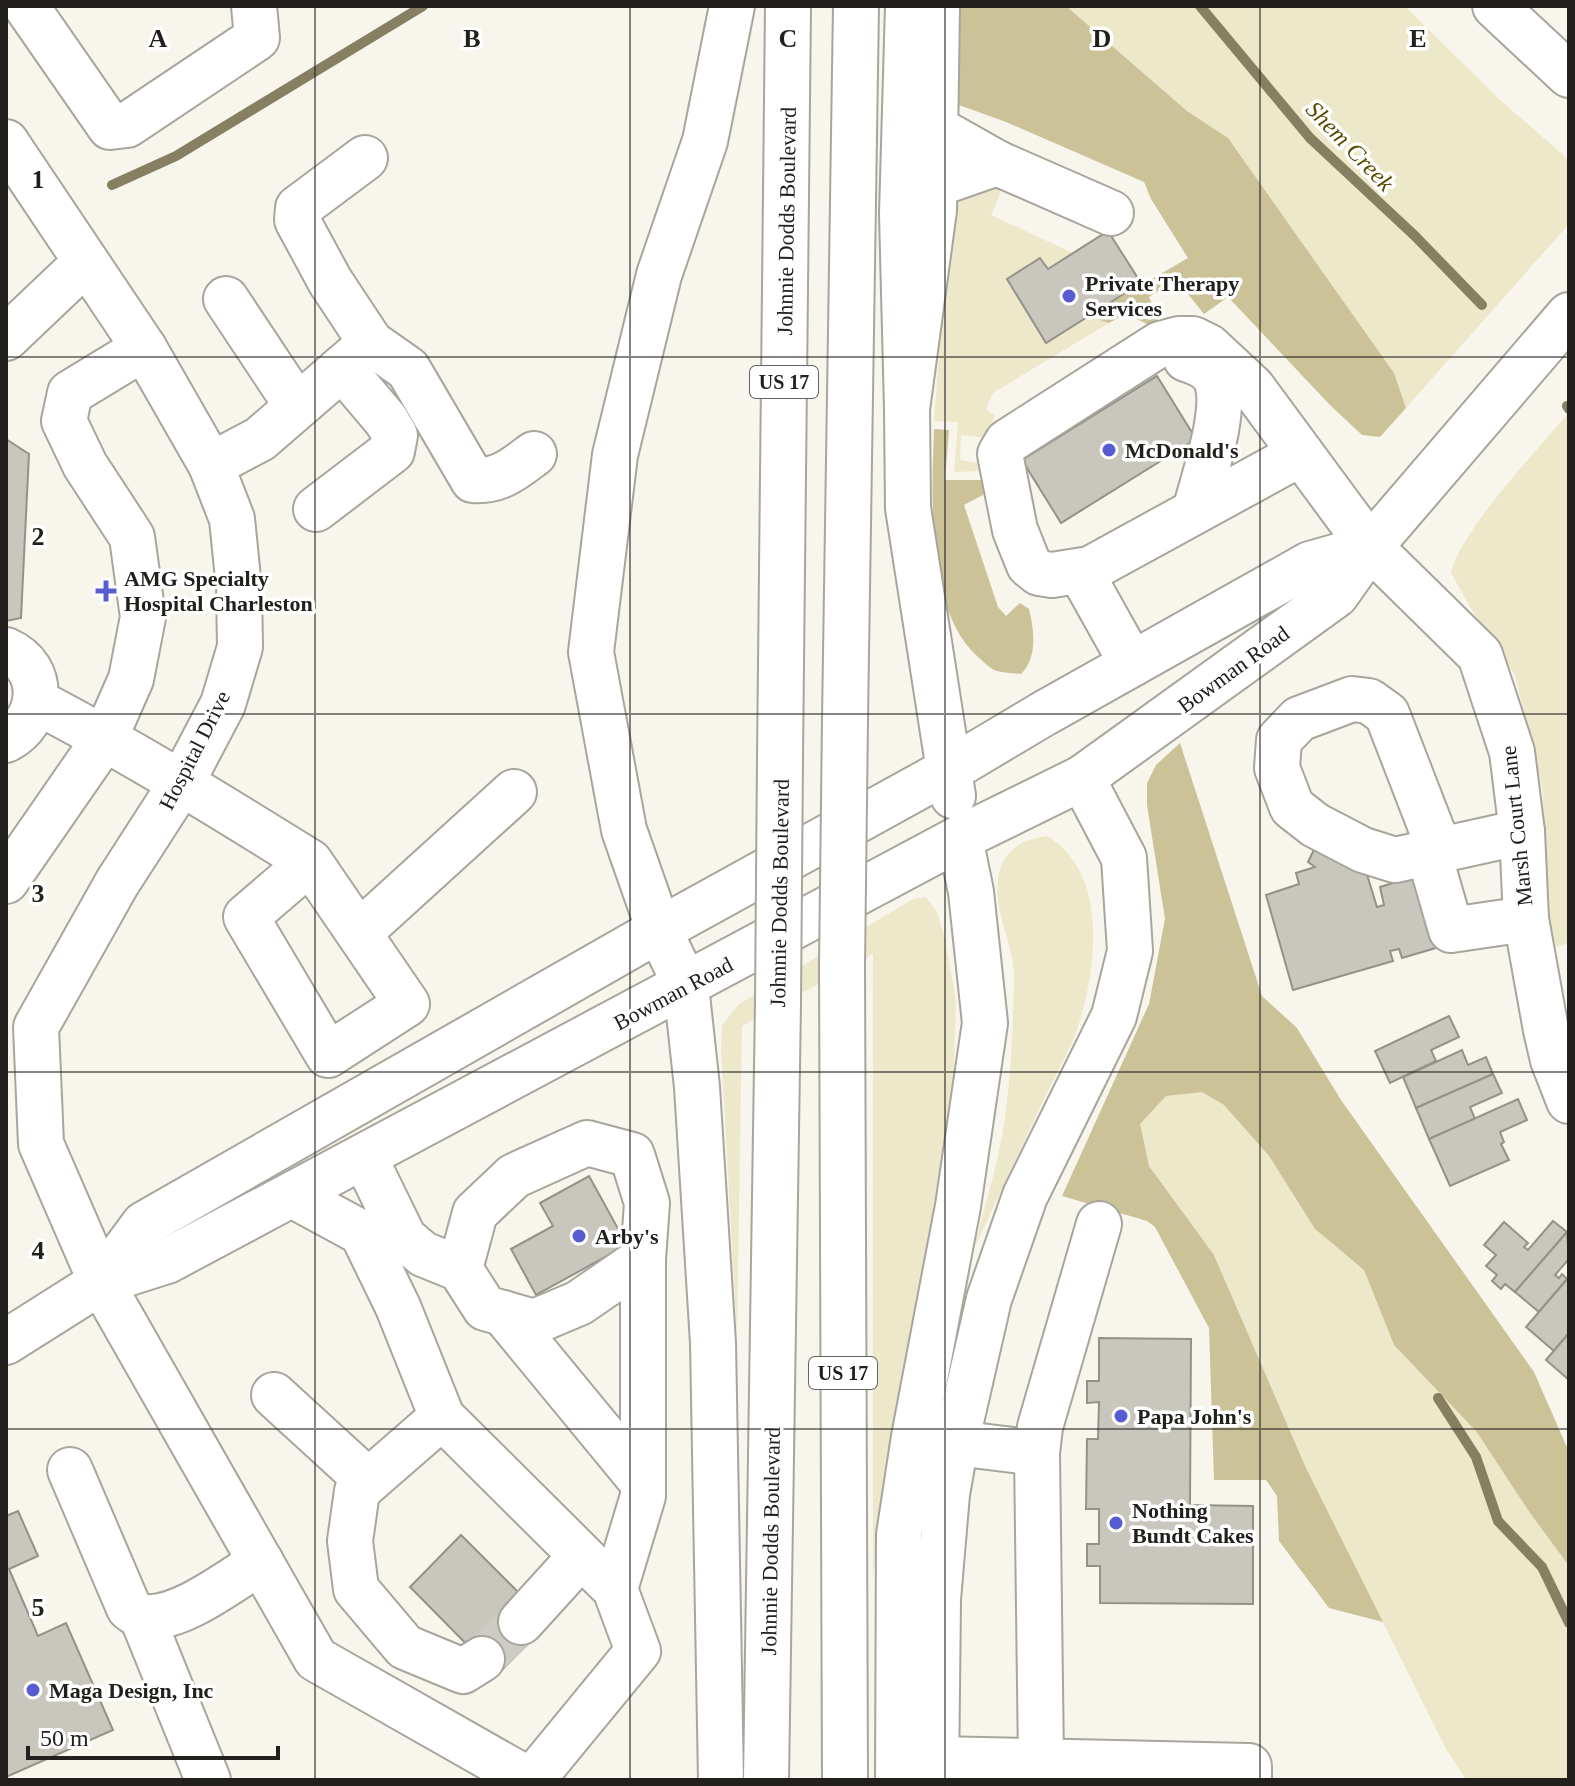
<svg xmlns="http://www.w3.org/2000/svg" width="1575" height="1786" font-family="'Times New Roman',serif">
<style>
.green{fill:#eee8ca}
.forest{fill:#cbc298}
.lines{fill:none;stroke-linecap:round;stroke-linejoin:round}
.stream{stroke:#867f62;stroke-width:10}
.building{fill:#c8c6bd;stroke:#939289;stroke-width:2}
.minor-tunnel{stroke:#cdcbc3;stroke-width:44;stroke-dasharray:44 22;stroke-linecap:butt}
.minor-casing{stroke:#a7a59c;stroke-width:48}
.major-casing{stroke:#a7a59c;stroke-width:48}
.highway-casing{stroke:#a7a59c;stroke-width:48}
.minor{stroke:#fff;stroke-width:44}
.major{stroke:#fff;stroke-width:44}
.highway{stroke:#fff;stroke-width:44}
.highway-bridge-casing{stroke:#a7a59c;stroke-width:48;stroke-linecap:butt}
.highway-bridge{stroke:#fff;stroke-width:44}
.grid{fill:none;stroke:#21201d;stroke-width:2;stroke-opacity:0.55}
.poi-dot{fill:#585cd3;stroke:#fff;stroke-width:3}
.labels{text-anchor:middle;stroke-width:7;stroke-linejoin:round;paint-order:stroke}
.shield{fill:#fff;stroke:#646361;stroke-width:2}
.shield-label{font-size:20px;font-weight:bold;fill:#21201d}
.street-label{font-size:22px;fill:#21201d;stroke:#fff}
.poi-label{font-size:22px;font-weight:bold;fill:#21201d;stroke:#fff;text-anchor:start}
.water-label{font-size:24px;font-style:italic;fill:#594b00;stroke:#fff}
.grid-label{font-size:26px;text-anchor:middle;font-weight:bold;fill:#21201d;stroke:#fff;stroke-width:7;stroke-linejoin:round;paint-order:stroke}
</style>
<rect width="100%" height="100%" fill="#f8f6ec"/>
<g class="green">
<polygon points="1066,6 1405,6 1499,99 1569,160 1569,224 1406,408 1394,373 1228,138 1187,111"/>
<polygon points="1004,185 991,215 1073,253 1048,269 1040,258 1007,279 1046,342 1100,309 1100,319 1109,323 993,393 986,409 995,416 986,438 961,435 960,460 986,464 985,471 954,472 958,422 934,421 950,200 964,187"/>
<path d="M1569,412V942L1552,949L1542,786L1515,675L1475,615L1451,573C1462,528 1537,451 1569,412Z"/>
<path d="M1047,836C1109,873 1097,967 1078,1027C1070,1051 1055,1075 1044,1099C1021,1149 997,1199 974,1249C983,1211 995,1174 1002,1136C1011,1084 1013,1030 1014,977C1014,942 989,904 1000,869C1008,846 1026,839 1047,836Z"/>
<polygon points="926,897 937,912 945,938 956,1001 952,1126 886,1465 873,1577 873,954 742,1026 737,1335 721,1050 722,1025 739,1004 913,899"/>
<polygon points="1201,1091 1224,1105 1269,1156 1315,1229 1364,1270 1394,1345 1476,1431 1530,1513 1569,1566 1569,1780 1466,1780 1446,1749 1306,1468 1214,1255 1149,1166 1139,1124 1166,1096"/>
</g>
<g class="forest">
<polygon points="957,6 1066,6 1187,111 1228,138 1394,373 1406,408 1380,437 1362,435 1330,405 1228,297 1204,314 1176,279 1149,297 1160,323 1154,327 1125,314 1109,323 1100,320 1100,309 1188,258 1151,199 1144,182 1006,122 959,105 954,97"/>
<path d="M934,429L949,430L945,480H985L983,495L964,505L998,607L1006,616L1020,603L1029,609C1034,630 1038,657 1021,674C1014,673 1004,673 997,671C990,669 983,661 977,656C925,609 932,493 934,429Z"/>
<polygon points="1180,743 1262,996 1297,1028 1341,1100 1534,1372 1569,1452 1569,1566 1530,1513 1476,1431 1394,1345 1364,1270 1315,1229 1269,1156 1224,1105 1202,1092 1166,1096 1140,1124 1149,1166 1214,1255 1306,1468 1383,1622 1329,1608 1279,1541 1277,1496 1266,1480 1214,1480 1209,1328 1155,1227 1147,1221 1062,1196 1149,1004 1165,919 1147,805 1147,783 1156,765"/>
</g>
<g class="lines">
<g class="stream">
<polyline points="1200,6 1310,138 1415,236 1482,305"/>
<polyline points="112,185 176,156 423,6"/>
<polyline points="1567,406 1569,409"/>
<polyline points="1438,1398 1476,1457 1498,1521 1542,1567 1569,1623"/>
</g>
</g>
<g class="building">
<polygon points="1108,231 1141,283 1046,343 1007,279 1040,258 1048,269"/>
<polygon points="1157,376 1196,439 1061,523 1022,460"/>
<polygon points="6,439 29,454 21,618 6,621"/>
<polygon points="1318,841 1364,865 1377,907 1384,905 1380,887 1425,873 1446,945 1402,958 1399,949 1390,951 1393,961 1293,990 1266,895 1299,884 1296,873 1315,867 1308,862"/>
<polygon points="1449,1016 1459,1037 1431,1050 1436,1061 1390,1083 1375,1051"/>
<polygon points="1462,1050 1468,1065 1486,1057 1493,1074 1416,1108 1403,1077"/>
<polygon points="1493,1074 1502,1093 1470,1107 1475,1119 1429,1139 1416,1108"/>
<polygon points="1518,1099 1527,1120 1500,1132 1504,1142 1501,1144 1509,1160 1450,1186 1429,1139"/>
<polygon points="589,1176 627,1245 536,1295 511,1249 553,1226 540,1203"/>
<polygon points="1553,1221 1567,1232 1515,1292 1505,1284 1501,1289 1492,1281 1497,1275 1486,1266 1496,1255 1484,1245 1504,1222 1528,1243 1524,1247 1528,1250"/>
<polygon points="1567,1232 1569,1259 1555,1275 1559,1278 1562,1274 1567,1279 1539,1312 1515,1292"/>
<polygon points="1569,1277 1569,1333 1554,1351 1526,1327"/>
<polygon points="1569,1333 1569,1380 1546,1360"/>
<polygon points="1099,1338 1191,1339 1190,1505 1253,1506 1253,1604 1100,1603 1100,1566 1087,1566 1087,1544 1099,1544 1099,1509 1086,1509 1087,1439 1098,1439 1099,1402 1087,1403 1087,1381 1099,1381"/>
<polygon points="18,1511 38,1556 9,1569 38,1636 66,1623 113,1730 6,1777 6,1516"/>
<polygon points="461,1535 522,1596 535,1636 497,1675 410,1587"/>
</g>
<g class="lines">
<polyline class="minor-tunnel" points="482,1659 521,1622"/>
<defs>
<g id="minor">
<polyline points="26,6 110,127 127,125 257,38 254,6"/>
<polyline points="1495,6 1569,75"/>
<polyline points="6,142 144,348 211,465 232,519 239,588 240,647 223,704 182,782 117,883 36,1027 41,1144 101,1282 316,1659 529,1780"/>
<polyline points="365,158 298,208 297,220 330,281 371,343"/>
<polyline points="997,163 1111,213"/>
<polyline points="934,185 997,163 935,128"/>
<polyline points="226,299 297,406"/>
<polyline points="6,338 86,262"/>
<path d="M1186,359C1198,363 1211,368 1216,380C1228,410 1203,479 1195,511"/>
<polyline points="1300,454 1090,569 1052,575 1039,573 1029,565 1015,530 1000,454 1007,442 1160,344 1179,339 1193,339 1209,347 1252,387 1370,547 1480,655 1512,752 1522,832 1526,919 1546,1030 1553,1060 1569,1101"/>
<path d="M211,465L260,439L371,343L408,369L473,480C499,482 514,469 534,454"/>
<polyline points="316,509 392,451 395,435 386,420 342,368"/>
<polyline points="1080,571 1132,664"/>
<path d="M6,650C48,668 43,721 6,740"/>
<path d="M37,702C131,751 220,806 310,862L246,917L328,1055L407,1004L310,862"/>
<polyline points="1440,851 1387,714 1369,701 1352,699 1299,719 1279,740 1277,768 1292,807 1315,825 1363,850 1395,860 1522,832"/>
<polyline points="1429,854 1451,930 1526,919"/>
<polyline points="6,881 105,738 131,679 143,617 132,537 85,465 64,421 70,393 144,348"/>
<polyline points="360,932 514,792"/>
<polyline points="364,1156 404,1238 423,1254 460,1269 485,1308 534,1322 579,1303 643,1259 647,1203 632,1155 587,1143 514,1176 475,1213 460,1269"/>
<polyline points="292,1195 362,1233 398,1307 442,1417 615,1589 638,1651 532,1780"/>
<polyline points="503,1313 643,1483"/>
<polyline points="274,1395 368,1481"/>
<polyline points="442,1417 357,1491 350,1541 356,1589 405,1647 463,1671 482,1659"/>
<polyline points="956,1443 1037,1453"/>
<path d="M70,1470L129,1608C134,1612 139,1616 145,1617C181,1620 231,1580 261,1562"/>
<polyline points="615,1589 643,1496 643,1259"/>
<polyline points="142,1617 208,1780"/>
<polyline points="521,1622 581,1556"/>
<polyline points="935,1759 1249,1766 1249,1780"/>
<polyline points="1041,1762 1037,1453 1040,1427 1099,1224"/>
<polyline points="936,1780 938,1599 947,1494 956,1443 989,1299 1025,1196 1114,1016 1130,951 1124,858 1082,778"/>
</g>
<g id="major">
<polyline points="937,6 934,210 907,409 908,508 953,796"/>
<polyline points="101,1282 144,1224 659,930 949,770 1043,714 1310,564 1370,547"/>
<polyline points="6,1342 101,1282 167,1261 960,838 1082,778 1336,595 1370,547 1569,315"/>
</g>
<g id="highway">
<polyline points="907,409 902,214 908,6"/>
<polyline points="845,720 856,6"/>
<polyline points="780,758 788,6"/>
<polyline points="842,966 845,1780"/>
<polyline points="721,1780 713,1343 697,1087 686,986 659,930 624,830 591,652 615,455 659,275 705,141 732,6"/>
<polyline points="766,1780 778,1002"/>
<polyline points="898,1780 899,1535 914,1437 958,1206 985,1023 971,892 960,838"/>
</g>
</defs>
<use href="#minor" class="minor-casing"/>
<use href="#major" class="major-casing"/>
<use href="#highway" class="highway-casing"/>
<use href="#minor" class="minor"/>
<use href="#major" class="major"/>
<use href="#highway" class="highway"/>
<defs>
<g id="highway-bridge">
<polyline points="842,966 845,720"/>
<polyline points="778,1002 780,758"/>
</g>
</defs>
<use href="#highway-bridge" class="highway-bridge-casing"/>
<use href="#highway-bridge" class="highway-bridge"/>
</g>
<path class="grid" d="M315,6V1780M630,6V1780M945,6V1780M1260,6V1780M6,357H1569M6,714H1569M6,1072H1569M6,1429H1569"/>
<g class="poi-dot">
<circle cx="1069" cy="296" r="8"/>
<circle cx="1109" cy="450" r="8"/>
<path d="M102 579h8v8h8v8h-8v8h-8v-8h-8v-8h8z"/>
<circle cx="579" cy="1236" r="8"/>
<circle cx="1121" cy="1416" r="8"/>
<circle cx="1116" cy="1523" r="8"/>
<circle cx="33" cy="1690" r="8"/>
</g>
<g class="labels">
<g class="shield">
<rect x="750" y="366" width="68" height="32" rx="6"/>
<rect x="809" y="1357" width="68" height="32" rx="6"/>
</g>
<g class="shield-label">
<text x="784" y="389">US 17</text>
<text x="843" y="1380">US 17</text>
</g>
<g class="street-label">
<text transform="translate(786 221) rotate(-89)" y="8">Johnnie Dodds Boulevard</text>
<text transform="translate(1233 669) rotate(-36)" y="8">Bowman Road</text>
<text transform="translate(194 750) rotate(-63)" y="8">Hospital Drive</text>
<text transform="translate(1516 826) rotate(-96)" y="8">Marsh Court Lane</text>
<text transform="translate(779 893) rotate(-89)" y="8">Johnnie Dodds Boulevard</text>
<text transform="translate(673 993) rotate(-28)" y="8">Bowman Road</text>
<text transform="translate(770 1541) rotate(-89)" y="8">Johnnie Dodds Boulevard</text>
</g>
<g class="poi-label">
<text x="1085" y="291">Private Therapy<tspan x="1085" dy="25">Services</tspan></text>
<text x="1125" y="458">McDonald's</text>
<text x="124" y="586">AMG Specialty<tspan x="124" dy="25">Hospital Charleston</tspan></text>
<text x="595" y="1244">Arby's</text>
<text x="1137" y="1424">Papa John's</text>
<text x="1132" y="1518">Nothing<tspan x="1132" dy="25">Bundt Cakes</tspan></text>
<text x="49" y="1698">Maga Design, Inc</text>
</g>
<g class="water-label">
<text transform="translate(1350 146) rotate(46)" y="8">Shem Creek</text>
</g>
</g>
<g class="grid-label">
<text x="158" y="47">A</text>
<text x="472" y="47">B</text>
<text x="788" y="47">C</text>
<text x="1102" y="47">D</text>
<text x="1418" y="47">E</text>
<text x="38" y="188">1</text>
<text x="38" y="545">2</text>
<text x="38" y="902">3</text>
<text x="38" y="1259">4</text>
<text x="38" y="1616">5</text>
</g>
<rect width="1575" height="1786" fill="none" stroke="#21201d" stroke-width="16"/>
<path d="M28 1746v12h250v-12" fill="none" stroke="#21201d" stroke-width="4"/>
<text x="40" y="1746" font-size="24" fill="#21201d" stroke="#ffffff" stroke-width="6" paint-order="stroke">50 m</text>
</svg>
